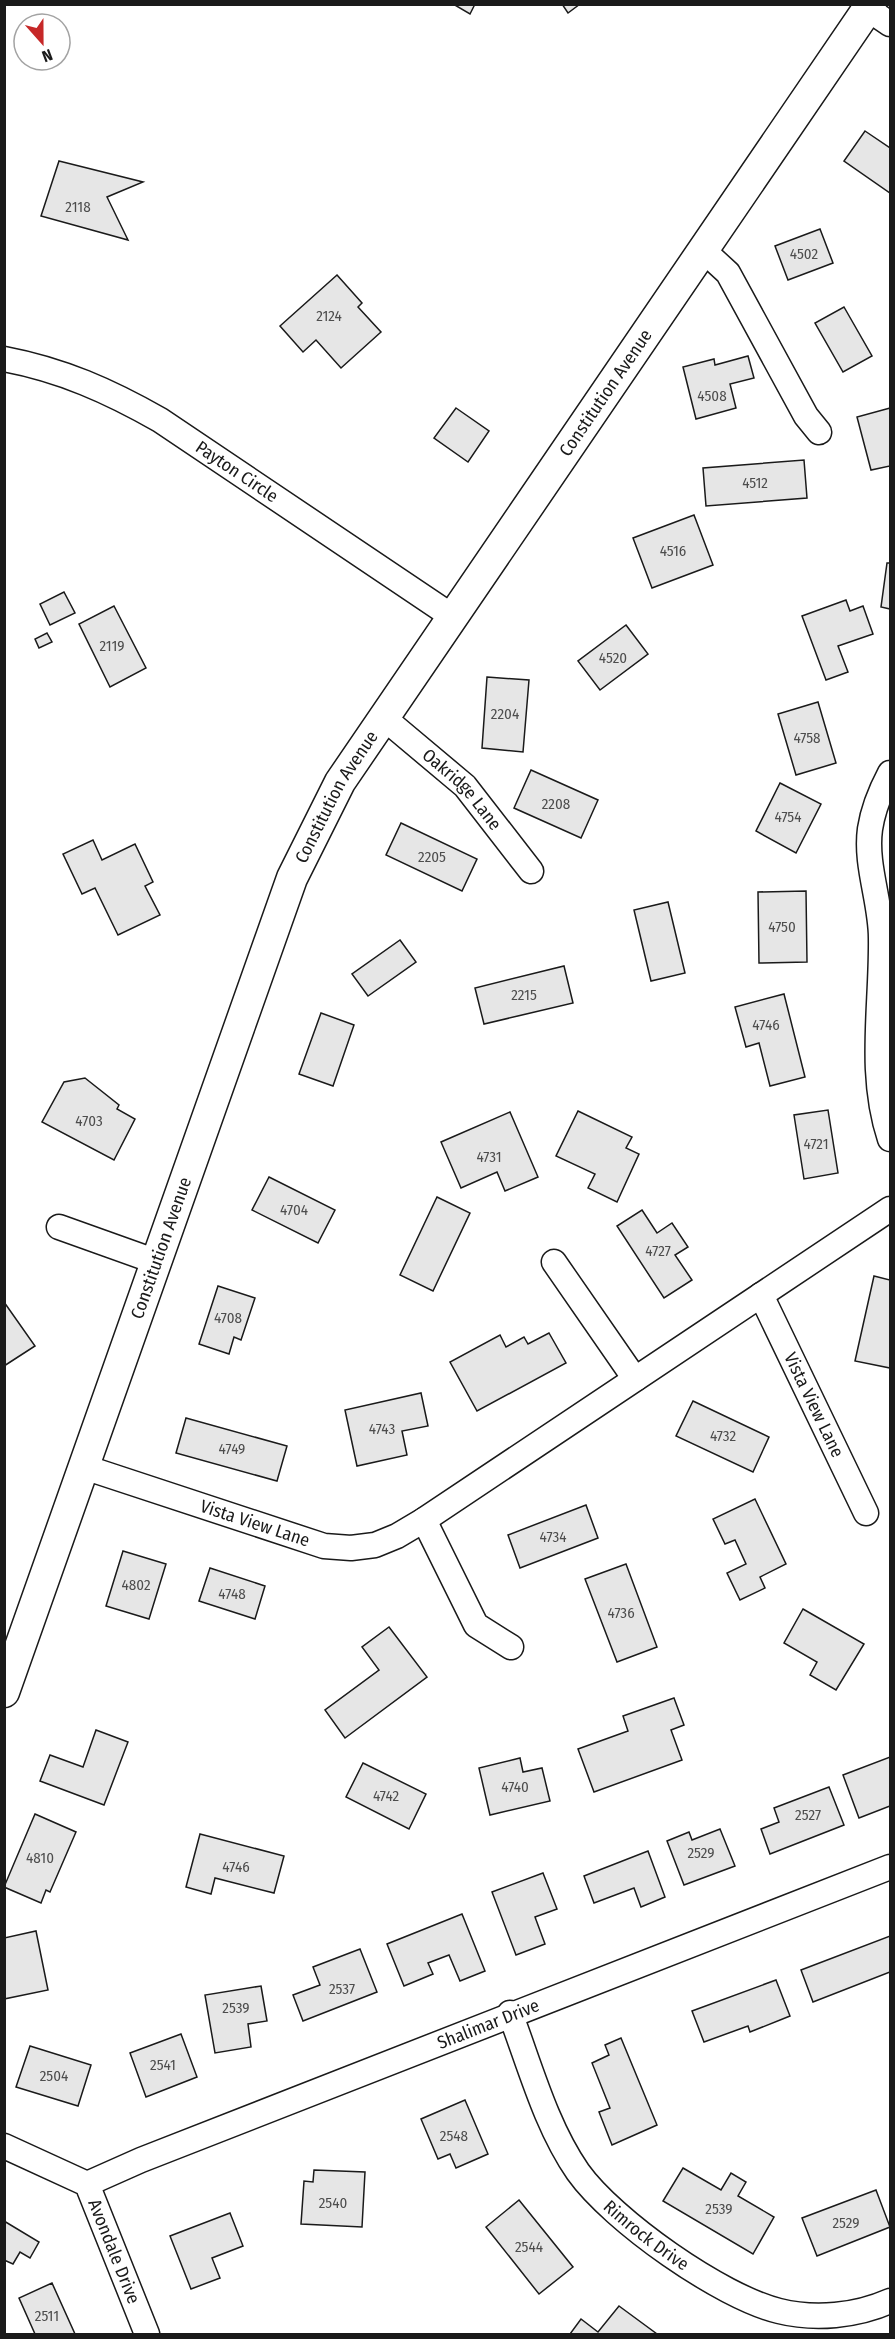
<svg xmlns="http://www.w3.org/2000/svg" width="895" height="2339" font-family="'Fira Sans Condensed',sans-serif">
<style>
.building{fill:#e6e6e6;stroke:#1a1a1a;stroke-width:1.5}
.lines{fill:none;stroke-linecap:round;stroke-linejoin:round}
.minor-casing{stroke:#1a1a1a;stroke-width:27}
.major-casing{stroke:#1a1a1a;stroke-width:33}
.minor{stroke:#fff;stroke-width:24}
.major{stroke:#fff;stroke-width:30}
.labels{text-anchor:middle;stroke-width:4.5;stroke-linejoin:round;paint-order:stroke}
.number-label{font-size:15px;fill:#4d4d4d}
.street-label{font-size:18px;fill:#1a1a1a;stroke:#fff}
</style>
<rect width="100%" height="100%" fill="#fff"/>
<g class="building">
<polygon points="453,4 475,4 470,14"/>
<polygon points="562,4 580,4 568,13"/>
<polygon points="865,131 890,148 890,193 844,161"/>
<polygon points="59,161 143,182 107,197 128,240 41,216"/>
<polygon points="820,229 833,263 788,280 775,246"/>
<polygon points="337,275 362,303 358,307 381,332 341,368 316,340 303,352 280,326"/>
<polygon points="844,307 872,356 843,372 815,323"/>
<polygon points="748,356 754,378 730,384 736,408 696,419 683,367 714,359 715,365"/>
<polygon points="456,408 489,431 468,462 434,438"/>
<polygon points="890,408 890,466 871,470 857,417"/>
<polygon points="804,460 807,498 706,506 703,468"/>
<polygon points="694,515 713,565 652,588 633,538"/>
<polygon points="887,563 890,563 890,609 881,607"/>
<polygon points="64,592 75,613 50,625 40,604"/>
<polygon points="846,600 850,611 863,606 873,634 838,646 848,672 826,680 802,616"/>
<polygon points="114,606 146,668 110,687 79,624"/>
<polygon points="626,625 648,654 600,690 578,661"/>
<polygon points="47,633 52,642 39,648 35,639"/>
<polygon points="487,677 529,680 523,752 482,748"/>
<polygon points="818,702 836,763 796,775 778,714"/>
<polygon points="531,770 598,800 581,838 514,808"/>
<polygon points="780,783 821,804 796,853 756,831"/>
<polygon points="401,823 477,859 462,891 386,855"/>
<polygon points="93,840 102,860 135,844 153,882 145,886 160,915 118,935 95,888 82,894 63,854"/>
<polygon points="806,891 807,962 759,963 758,892"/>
<polygon points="668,902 685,973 651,981 634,910"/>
<polygon points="400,940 416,962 368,996 352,974"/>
<polygon points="564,966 573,1003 484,1024 475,988"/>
<polygon points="784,994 805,1077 770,1086 759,1043 746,1047 735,1007"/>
<polygon points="321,1013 354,1025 333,1086 299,1074"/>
<polygon points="85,1078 119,1105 117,1109 135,1119 114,1160 42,1122 64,1082"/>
<polygon points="828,1110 838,1173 804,1179 794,1115"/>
<polygon points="578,1111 632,1137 626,1148 639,1154 617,1202 588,1188 595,1174 556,1156"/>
<polygon points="510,1112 538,1177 505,1191 497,1172 461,1188 441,1142"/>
<polygon points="269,1177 335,1210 318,1243 252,1210"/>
<polygon points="437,1197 470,1213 433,1291 400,1275"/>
<polygon points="642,1210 657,1233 672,1223 688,1247 675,1255 692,1280 664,1298 617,1226"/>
<polygon points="874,1276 890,1280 890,1368 855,1361"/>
<polygon points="218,1286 255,1298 241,1340 234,1337 229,1354 199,1344"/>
<polygon points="4,1302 35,1346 4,1366"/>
<polygon points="549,1333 566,1363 477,1411 450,1362 500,1335 506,1347 524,1337 528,1344"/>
<polygon points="421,1393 428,1426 402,1431 407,1455 357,1466 345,1410"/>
<polygon points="693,1401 769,1437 753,1472 676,1436"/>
<polygon points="186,1418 287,1446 277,1481 176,1453"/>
<polygon points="755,1499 786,1564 760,1577 765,1588 740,1600 727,1573 746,1564 735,1540 725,1544 713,1519"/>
<polygon points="586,1505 598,1538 520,1568 508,1535"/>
<polygon points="123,1551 166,1564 149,1619 106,1606"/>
<polygon points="626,1564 657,1647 617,1662 585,1579"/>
<polygon points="210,1568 265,1586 255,1619 199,1601"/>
<polygon points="803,1609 864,1644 836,1690 810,1675 817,1662 784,1643"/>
<polygon points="389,1627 427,1677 345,1738 325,1710 379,1670 362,1647"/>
<polygon points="674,1698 684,1725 671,1730 682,1760 594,1792 578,1749 628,1731 623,1716"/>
<polygon points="96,1730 128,1742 104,1805 40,1781 50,1755 83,1767"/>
<polygon points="890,1757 890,1806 859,1818 843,1775"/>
<polygon points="520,1758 523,1772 542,1768 550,1801 490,1815 479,1768"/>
<polygon points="363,1763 426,1794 409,1829 346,1797"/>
<polygon points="829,1787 844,1825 770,1854 761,1829 779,1822 774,1808"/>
<polygon points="35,1814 76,1832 50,1892 46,1890 41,1903 4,1887"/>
<polygon points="720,1829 735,1866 684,1885 667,1841 689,1832 692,1840"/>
<polygon points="200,1834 284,1856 274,1893 215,1878 211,1894 186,1887"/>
<polygon points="648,1851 665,1897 641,1907 634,1888 594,1903 584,1876"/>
<polygon points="543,1873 557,1909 535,1917 545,1944 516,1955 492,1892"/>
<polygon points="462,1914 485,1971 460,1981 449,1955 428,1963 433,1974 404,1986 387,1944"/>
<polygon points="36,1931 48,1990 4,1999 4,1938"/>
<polygon points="890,1936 890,1972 813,2002 801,1970"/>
<polygon points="360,1949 377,1992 303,2021 293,1995 320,1985 313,1967"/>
<polygon points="776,1980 790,2016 750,2032 748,2026 704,2042 692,2011"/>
<polygon points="261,1986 267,2021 248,2024 251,2047 215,2053 205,1995"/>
<polygon points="181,2034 197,2077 146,2097 130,2053"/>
<polygon points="621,2038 657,2125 612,2145 599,2112 610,2108 592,2063 609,2055 605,2045"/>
<polygon points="30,2046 91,2065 78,2106 16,2087"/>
<polygon points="465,2100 488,2154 456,2168 450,2154 438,2159 421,2119"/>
<polygon points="683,2168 721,2190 731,2173 746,2182 738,2196 774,2217 753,2254 663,2201"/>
<polygon points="314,2170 365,2172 362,2227 301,2224 304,2181 313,2182"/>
<polygon points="876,2190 890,2227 817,2256 802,2218"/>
<polygon points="519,2200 573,2267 539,2294 486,2227"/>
<polygon points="230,2213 243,2246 212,2258 220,2278 191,2289 170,2236"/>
<polygon points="4,2221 39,2242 30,2258 20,2252 13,2264 4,2260"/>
<polygon points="52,2283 75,2334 35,2334 19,2298"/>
<polygon points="619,2306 657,2334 570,2334 581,2319 598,2332"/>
</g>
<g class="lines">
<defs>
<g id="minor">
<polyline points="868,9 890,24"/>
<polyline points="703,250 728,273 806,416 819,432"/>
<path id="s1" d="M4,359C62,370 109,391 160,420L453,617"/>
<path id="s2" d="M384,718L465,786L531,871"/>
<path d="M890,773C881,790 873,809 870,829C865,865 881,902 881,938C882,1006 868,1073 890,1139"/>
<polyline points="59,1227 157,1262"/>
<polyline points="554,1262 635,1379"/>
<path id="s3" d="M761,1295L866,1513"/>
<path id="s4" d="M84,1467L324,1546L351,1548L375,1545L397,1536L424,1520L890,1209"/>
<polyline points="424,1520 476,1625 511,1647"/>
<path id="s5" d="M510,2013C530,2066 546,2126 578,2172C613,2221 721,2297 779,2311C815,2320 856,2316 890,2301"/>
<path id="s6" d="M4,2146L87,2184L147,2334"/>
<path id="s7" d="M87,2184L141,2160L890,1867"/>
</g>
<g id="major">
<path id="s8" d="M4,1692L292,878L340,782L871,4"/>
</g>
</defs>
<use href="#minor" class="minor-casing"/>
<use href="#major" class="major-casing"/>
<use href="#minor" class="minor"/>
<use href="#major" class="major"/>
</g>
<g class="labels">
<g class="number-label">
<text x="78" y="212">2118</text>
<text x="804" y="259">4502</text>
<text x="329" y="321">2124</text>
<text x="712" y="401">4508</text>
<text x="755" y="488">4512</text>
<text x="673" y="556">4516</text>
<text x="112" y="651">2119</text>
<text x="613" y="663">4520</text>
<text x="505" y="719">2204</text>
<text x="807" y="743">4758</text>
<text x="556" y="809">2208</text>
<text x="788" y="822">4754</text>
<text x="432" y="862">2205</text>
<text x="782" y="932">4750</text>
<text x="524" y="1000">2215</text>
<text x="766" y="1030">4746</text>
<text x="89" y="1126">4703</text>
<text x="816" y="1149">4721</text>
<text x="489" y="1162">4731</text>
<text x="294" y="1215">4704</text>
<text x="658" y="1256">4727</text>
<text x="228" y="1323">4708</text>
<text x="382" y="1434">4743</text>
<text x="723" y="1441">4732</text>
<text x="232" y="1454">4749</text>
<text x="553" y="1542">4734</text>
<text x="136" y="1590">4802</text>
<text x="232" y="1599">4748</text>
<text x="621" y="1618">4736</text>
<text x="515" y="1792">4740</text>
<text x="386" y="1801">4742</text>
<text x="808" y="1820">2527</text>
<text x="701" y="1858">2529</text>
<text x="40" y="1863">4810</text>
<text x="236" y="1872">4746</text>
<text x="342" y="1994">2537</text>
<text x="236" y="2013">2539</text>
<text x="163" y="2070">2541</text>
<text x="54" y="2081">2504</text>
<text x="454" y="2141">2548</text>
<text x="333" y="2208">2540</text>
<text x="719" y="2214">2539</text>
<text x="846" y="2228">2529</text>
<text x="529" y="2252">2544</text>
<text x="47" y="2321">2511</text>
</g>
<g class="street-label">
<text dy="6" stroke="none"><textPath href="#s8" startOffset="1442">Constitution Avenue</textPath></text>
<text dy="6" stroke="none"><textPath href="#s1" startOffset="261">Payton Circle</textPath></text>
<text dy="6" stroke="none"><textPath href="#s2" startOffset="106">Oakridge Lane</textPath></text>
<text dy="6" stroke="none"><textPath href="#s8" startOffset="956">Constitution Avenue</textPath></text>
<text dy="6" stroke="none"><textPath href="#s8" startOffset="471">Constitution Avenue</textPath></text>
<text dy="6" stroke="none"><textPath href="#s3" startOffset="122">Vista View Lane</textPath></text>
<text dy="6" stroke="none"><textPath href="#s4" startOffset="180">Vista View Lane</textPath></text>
<text dy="6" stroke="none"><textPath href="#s7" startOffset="432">Shalimar Drive</textPath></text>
<text dy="6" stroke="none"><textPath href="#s5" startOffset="267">Rimrock Drive</textPath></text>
<text dy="6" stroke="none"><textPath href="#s6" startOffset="164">Avondale Drive</textPath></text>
</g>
</g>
<rect width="895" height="2339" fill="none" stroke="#1a1a1a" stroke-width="12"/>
<g transform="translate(42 42) rotate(159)"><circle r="28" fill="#ffffff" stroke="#a3a3a3" stroke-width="1.5"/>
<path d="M0-4.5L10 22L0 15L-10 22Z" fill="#c62828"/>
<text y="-9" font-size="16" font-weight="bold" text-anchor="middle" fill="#1a1a1a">N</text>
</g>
</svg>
